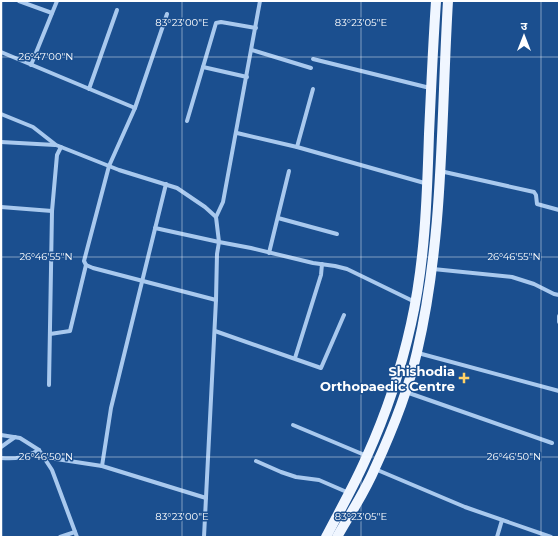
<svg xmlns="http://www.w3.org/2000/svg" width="560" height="538" font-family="Montserrat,'Noto Sans Devanagari',sans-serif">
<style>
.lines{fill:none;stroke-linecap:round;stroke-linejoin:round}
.minor{stroke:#a9c9ee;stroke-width:4}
.primary{stroke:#f0f6ff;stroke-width:10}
.ticks{fill:none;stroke:#fff;stroke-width:1;stroke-opacity:0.45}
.poi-dot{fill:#ffd166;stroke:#1b4f8f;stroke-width:1.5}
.labels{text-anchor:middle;stroke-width:3;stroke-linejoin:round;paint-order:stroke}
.poi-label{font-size:13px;font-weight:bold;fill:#fff;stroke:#1b4f8f;text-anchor:end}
.ticks-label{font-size:10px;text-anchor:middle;fill:#fff;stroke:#1b4f8f;stroke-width:3;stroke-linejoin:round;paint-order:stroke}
</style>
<rect width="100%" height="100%" fill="#1b4f8f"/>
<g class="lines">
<g class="minor">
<polyline points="19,1 52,13"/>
<polyline points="252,50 311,68"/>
<polyline points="1,52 135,108 167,14"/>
<polyline points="313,59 430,88"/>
<polyline points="31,65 57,1"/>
<polyline points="203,67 247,77"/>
<polyline points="89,89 117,10"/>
<polyline points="135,108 109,166 84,261 86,265 93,268 216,300"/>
<polyline points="1,114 33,127 56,145 119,170 177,188 205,207 216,217 219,242 217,254 216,300 204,537"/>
<polyline points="187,121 216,23 221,22 256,28"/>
<polyline points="237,133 297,147 428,184"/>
<polyline points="1,142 55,145"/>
<polyline points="297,147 313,89"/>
<polyline points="440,171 534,192 536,195 537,204 559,210"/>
<polyline points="1,207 52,211"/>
<polyline points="216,217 223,202 260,1"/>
<polyline points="278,218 337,234"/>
<polyline points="155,228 219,242 251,248 313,263 335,266 347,269 415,302"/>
<polyline points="269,253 289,171"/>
<polyline points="433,269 512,277 534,284 554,294 559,295"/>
<polyline points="559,316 559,322"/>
<polyline points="215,331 321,368 344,315"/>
<polyline points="50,334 70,331 86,265"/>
<polyline points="418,353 559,391"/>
<polyline points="295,358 321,275 322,264"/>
<polyline points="49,385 52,211 57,155 61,147"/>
<polyline points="406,392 552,443"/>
<polyline points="293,425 367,456"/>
<polyline points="1,435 20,438 39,450 52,470 77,537"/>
<polyline points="1,447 15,437"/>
<polyline points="43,457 102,466 206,498"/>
<path d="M1,458C17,459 24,458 39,450"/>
<polyline points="256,461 281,472 296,477 319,480 349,493"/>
<polyline points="102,466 111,408 166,184"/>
<polyline points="375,469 465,507 551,537"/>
<polyline points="60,537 75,532"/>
<polyline points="497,537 502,520"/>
</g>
<g class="primary">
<path d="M326,537C340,510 355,484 367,456C386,414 401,369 411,324C425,262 427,198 429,134C431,90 433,45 436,1"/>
<path d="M337,537C350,514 365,492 375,468C392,431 408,392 417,352C444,237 441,118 448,1"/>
</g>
</g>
<path class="ticks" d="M2,1V537M182,1V537M361,1V537M541,1V537M1,57H559M1,257H559M1,457H559"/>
<path class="poi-dot" d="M462 372h4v4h4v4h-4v4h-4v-4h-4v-4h4z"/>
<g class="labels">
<g class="poi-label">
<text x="455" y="376">Shishodia<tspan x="455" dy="15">Orthopaedic Centre</tspan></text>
</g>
</g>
<g class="ticks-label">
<text x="182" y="26">83°23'00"E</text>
<text x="361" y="26">83°23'05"E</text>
<text x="46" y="60">26°47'00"N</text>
<text x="46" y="260">26°46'55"N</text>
<text x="514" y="260">26°46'55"N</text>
<text x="46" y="460">26°46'50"N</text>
<text x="514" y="460">26°46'50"N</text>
<text x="182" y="520">83°23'00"E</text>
<text x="361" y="520">83°23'05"E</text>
</g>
<rect width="560" height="538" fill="none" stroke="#ffffff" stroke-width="4"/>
<g transform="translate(524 36)" stroke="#1b4f8f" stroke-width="3" paint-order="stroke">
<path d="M0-3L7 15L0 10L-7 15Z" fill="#ffffff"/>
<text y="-6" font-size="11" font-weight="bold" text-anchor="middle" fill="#ffffff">उ</text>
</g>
</svg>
